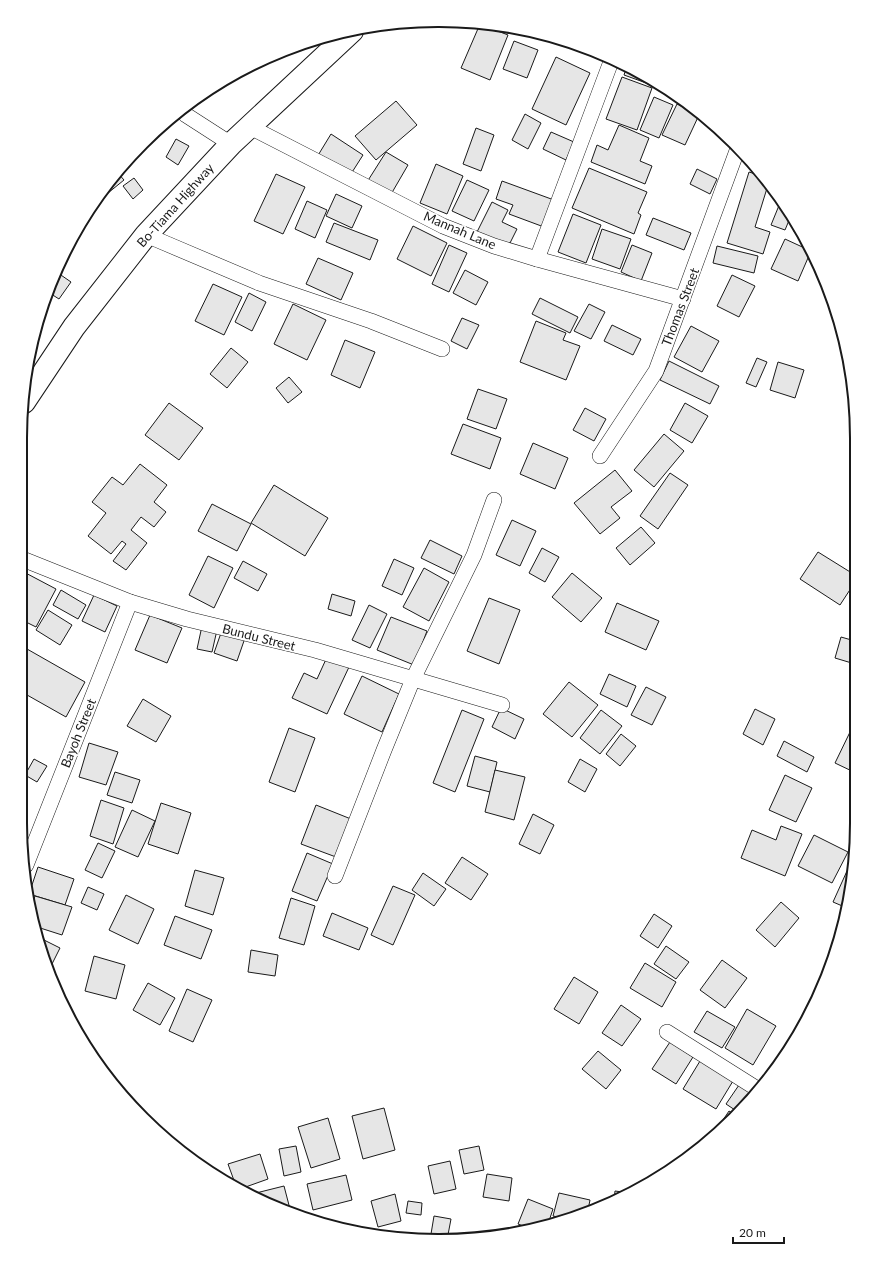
<svg xmlns="http://www.w3.org/2000/svg" width="877" height="1261" font-family="Lato,sans-serif">
<style>
.building{fill:#e6e6e6;stroke:#1a1a1a}
.lines{fill:none;stroke-linecap:round;stroke-linejoin:round}
.street-casing{stroke:#1a1a1a;stroke-width:16}
.highway-casing{stroke:#1a1a1a;stroke-width:24}
.street{stroke:#fff;stroke-width:15}
.highway{stroke:#fff;stroke-width:22}
.labels{text-anchor:middle;stroke-width:3;stroke-linejoin:round;paint-order:stroke}
.street-label{font-size:13px;fill:#1a1a1a;stroke:#fff}
.rim{fill:none;stroke:#1a1a1a;stroke-width:2}
</style>
<rect width="100%" height="100%" fill="#fff"/>
<g class="building">
<polygon points="480,24 508,35 490,80 461,68"/>
<polygon points="514,41 538,50 527,78 503,69"/>
<polygon points="556,57 590,73 566,125 532,109"/>
<polygon points="627,66 650,80 649,84 624,75"/>
<polygon points="622,77 652,88 637,130 606,119"/>
<polygon points="654,97 673,105 659,138 640,130"/>
<polygon points="396,101 417,125 376,160 355,136"/>
<polygon points="677,104 699,115 685,145 662,135"/>
<polygon points="525,114 541,123 528,149 512,140"/>
<polygon points="619,125 649,138 640,161 652,166 645,184 591,162 597,145 608,150"/>
<polygon points="476,128 494,135 481,171 463,164"/>
<polygon points="551,132 574,142 566,160 543,149"/>
<polygon points="331,134 363,155 349,177 317,157"/>
<polygon points="176,139 189,146 178,165 166,157"/>
<polygon points="386,152 408,165 390,196 367,182"/>
<polygon points="436,164 463,176 447,214 420,203"/>
<polygon points="589,168 647,192 638,213 641,215 634,234 572,208"/>
<polygon points="697,169 717,179 710,194 690,184"/>
<polygon points="117,172 124,180 92,206 107,184"/>
<polygon points="749,172 762,176 768,185 755,227 770,232 763,254 727,243"/>
<polygon points="276,174 305,187 283,234 254,221"/>
<polygon points="134,178 143,190 133,199 123,186"/>
<polygon points="467,180 489,190 474,221 452,211"/>
<polygon points="502,181 554,200 544,227 509,214 513,205 496,199"/>
<polygon points="336,194 362,206 352,228 326,216"/>
<polygon points="307,201 327,210 315,238 295,229"/>
<polygon points="492,202 508,210 502,222 517,229 507,249 476,234"/>
<polygon points="780,203 790,218 785,230 771,225"/>
<polygon points="573,214 601,225 586,263 558,252"/>
<polygon points="653,218 691,233 684,250 646,235"/>
<polygon points="334,223 378,240 370,260 326,242"/>
<polygon points="413,226 447,243 431,276 397,259"/>
<polygon points="796,227 802,236 794,232"/>
<polygon points="602,229 631,239 620,269 592,259"/>
<polygon points="785,239 811,251 798,281 771,269"/>
<polygon points="449,245 467,253 449,292 432,284"/>
<polygon points="632,245 652,253 641,281 621,272"/>
<polygon points="717,246 758,256 754,273 713,263"/>
<polygon points="318,258 353,273 341,300 306,284"/>
<polygon points="465,270 488,282 476,305 453,293"/>
<polygon points="58,273 71,282 59,299 48,292 50,284"/>
<polygon points="732,275 755,286 739,317 717,306"/>
<polygon points="213,284 242,297 224,335 195,321"/>
<polygon points="249,293 266,302 252,331 235,322"/>
<polygon points="540,298 578,317 570,333 532,314"/>
<polygon points="293,304 326,320 307,360 274,344"/>
<polygon points="589,304 605,312 591,339 574,331"/>
<polygon points="462,318 479,325 467,349 451,341"/>
<polygon points="536,321 566,333 563,340 580,346 566,380 520,362"/>
<polygon points="612,325 641,339 633,355 604,341"/>
<polygon points="691,326 719,341 702,372 674,357"/>
<polygon points="345,340 375,352 360,388 331,375"/>
<polygon points="231,348 248,362 227,388 210,374"/>
<polygon points="757,358 767,362 756,387 746,383"/>
<polygon points="669,361 719,386 710,404 660,380"/>
<polygon points="778,362 804,370 795,398 770,390"/>
<polygon points="289,377 302,392 288,403 276,388"/>
<polygon points="478,389 507,399 496,429 467,419"/>
<polygon points="169,403 203,428 179,460 145,435"/>
<polygon points="685,403 708,416 692,443 670,430"/>
<polygon points="585,408 606,419 594,441 573,430"/>
<polygon points="463,424 501,438 490,469 451,454"/>
<polygon points="664,434 684,451 654,487 634,470"/>
<polygon points="533,443 568,458 555,489 520,474"/>
<polygon points="140,464 167,485 154,502 166,512 154,527 141,517 131,530 147,543 126,570 113,561 126,544 122,541 111,554 88,536 106,513 92,502 112,477 123,485"/>
<polygon points="615,470 632,491 611,507 620,518 600,534 574,503"/>
<polygon points="670,473 688,485 658,529 640,516"/>
<polygon points="274,485 328,518 305,556 251,523"/>
<polygon points="212,504 251,524 237,551 198,531"/>
<polygon points="512,520 536,531 520,566 496,555"/>
<polygon points="641,527 655,543 630,565 616,548"/>
<polygon points="430,540 462,556 454,574 421,558"/>
<polygon points="542,548 559,557 545,582 529,573"/>
<polygon points="818,552 855,575 855,582 840,605 800,579"/>
<polygon points="208,556 233,568 214,608 189,595"/>
<polygon points="394,559 414,568 402,595 382,586"/>
<polygon points="243,561 267,574 258,591 234,578"/>
<polygon points="424,568 449,582 429,621 403,607"/>
<polygon points="20,570 56,589 36,627 20,619"/>
<polygon points="572,573 602,598 581,622 552,597"/>
<polygon points="61,590 86,605 78,619 53,605"/>
<polygon points="332,594 355,601 351,616 328,609"/>
<polygon points="94,595 117,606 105,632 82,621"/>
<polygon points="489,598 520,610 499,664 467,651"/>
<polygon points="617,603 659,621 646,650 605,632"/>
<polygon points="369,605 387,614 370,648 352,640"/>
<polygon points="48,610 72,625 60,645 36,630"/>
<polygon points="150,615 182,628 167,663 135,650"/>
<polygon points="391,617 427,631 414,665 377,650"/>
<polygon points="202,626 217,630 212,652 197,649"/>
<polygon points="222,630 245,638 237,661 214,653"/>
<polygon points="841,637 855,641 855,664 835,658"/>
<polygon points="20,645 85,682 66,717 20,691"/>
<polygon points="327,657 349,667 327,714 292,698 304,673 317,679"/>
<polygon points="609,674 636,686 627,707 600,694"/>
<polygon points="362,676 399,694 382,732 344,714"/>
<polygon points="569,682 598,705 572,737 543,714"/>
<polygon points="646,687 666,697 652,725 631,715"/>
<polygon points="143,699 171,716 156,742 127,726"/>
<polygon points="501,708 524,719 515,739 492,727"/>
<polygon points="755,709 775,719 763,745 743,734"/>
<polygon points="462,710 484,719 455,792 433,783"/>
<polygon points="601,710 622,726 600,754 580,738"/>
<polygon points="289,728 315,738 295,792 269,782"/>
<polygon points="851,730 855,732 856,773 835,763"/>
<polygon points="621,734 636,746 620,766 606,754"/>
<polygon points="784,741 814,757 807,772 777,756"/>
<polygon points="89,743 118,752 106,785 79,777"/>
<polygon points="475,756 497,762 490,792 467,786"/>
<polygon points="34,759 47,766 37,782 25,775"/>
<polygon points="580,759 597,769 585,792 568,782"/>
<polygon points="20,761 25,763 20,776"/>
<polygon points="495,770 525,777 514,820 485,812"/>
<polygon points="115,772 140,780 132,803 107,795"/>
<polygon points="785,775 812,788 796,822 769,810"/>
<polygon points="101,800 124,808 113,844 90,836"/>
<polygon points="161,803 191,813 178,854 148,844"/>
<polygon points="316,805 351,819 336,857 301,844"/>
<polygon points="132,810 155,821 138,857 115,847"/>
<polygon points="533,814 554,825 540,854 519,844"/>
<polygon points="781,826 802,834 785,876 741,858 752,830 776,840"/>
<polygon points="814,835 848,852 832,883 798,866"/>
<polygon points="98,843 115,851 102,878 85,870"/>
<polygon points="307,853 333,864 317,901 292,891"/>
<polygon points="462,857 488,874 471,900 445,883"/>
<polygon points="38,867 74,879 65,905 29,894"/>
<polygon points="195,870 224,878 213,915 185,906"/>
<polygon points="847,871 852,873 847,908 833,902"/>
<polygon points="423,873 446,889 434,906 412,890"/>
<polygon points="393,886 415,895 393,945 371,935"/>
<polygon points="88,887 104,894 97,910 81,903"/>
<polygon points="126,895 154,909 138,944 109,930"/>
<polygon points="35,896 72,907 62,935 34,926 31,907"/>
<polygon points="291,898 315,906 304,945 279,938"/>
<polygon points="781,902 799,918 775,947 756,930"/>
<polygon points="332,913 368,928 359,950 323,936"/>
<polygon points="654,914 672,926 658,948 640,936"/>
<polygon points="175,916 212,930 201,959 164,945"/>
<polygon points="40,938 60,948 48,972 38,942"/>
<polygon points="666,946 689,962 676,979 654,964"/>
<polygon points="251,950 278,955 275,976 248,972"/>
<polygon points="94,956 125,965 116,999 85,991"/>
<polygon points="722,960 747,978 725,1008 700,990"/>
<polygon points="645,963 676,982 662,1007 630,988"/>
<polygon points="574,977 598,992 579,1024 554,1009"/>
<polygon points="148,983 175,998 160,1025 133,1010"/>
<polygon points="187,989 212,1000 193,1042 169,1031"/>
<polygon points="621,1005 641,1019 622,1046 602,1033"/>
<polygon points="747,1009 776,1026 753,1065 725,1048"/>
<polygon points="707,1011 735,1027 722,1048 694,1032"/>
<polygon points="670,1042 693,1057 676,1084 652,1069"/>
<polygon points="598,1051 621,1070 606,1089 582,1069"/>
<polygon points="700,1061 733,1081 716,1109 683,1089"/>
<polygon points="739,1085 754,1095 738,1112 726,1104"/>
<polygon points="384,1108 395,1150 363,1159 352,1116"/>
<polygon points="729,1111 735,1115 715,1137 713,1135"/>
<polygon points="328,1118 340,1159 311,1168 298,1127"/>
<polygon points="296,1146 301,1172 284,1176 279,1149"/>
<polygon points="479,1146 484,1170 464,1174 459,1150"/>
<polygon points="260,1154 268,1179 240,1189 236,1186 228,1164"/>
<polygon points="450,1161 456,1189 434,1194 428,1166"/>
<polygon points="487,1174 512,1178 509,1201 483,1197"/>
<polygon points="346,1175 352,1200 313,1210 307,1184"/>
<polygon points="284,1186 290,1209 283,1210 278,1209 257,1198 256,1193"/>
<polygon points="615,1191 630,1193 623,1198 614,1201"/>
<polygon points="559,1193 590,1200 588,1210 563,1218 553,1216"/>
<polygon points="395,1194 401,1221 378,1227 371,1201"/>
<polygon points="528,1199 553,1209 548,1224 531,1229 518,1224"/>
<polygon points="408,1201 422,1203 421,1215 406,1213"/>
<polygon points="434,1216 451,1219 447,1240 430,1240"/>
</g>
<g class="lines">
<defs>
<g id="street">
<polyline points="182,110 186,115 231,144"/>
<polyline points="250,127 443,226 494,246 537,259 683,299"/>
<polyline points="146,235 259,283 371,321 442,349"/>
<polyline points="537,259 612,59"/>
<polyline points="600,456 656,371 738,148"/>
<polyline points="20,558 130,602 187,619 315,650 502,705"/>
<polyline points="26,865 130,602"/>
<polyline points="335,876 384,750 413,679 474,555 494,500"/>
<polyline points="667,1032 759,1090"/>
</g>
<polyline id="highway" points="24,402 74,327 146,235 231,144 352,31"/>
</defs>
<use href="#street" class="street-casing"/>
<use href="#highway" class="highway-casing"/>
<use href="#street" class="street"/>
<use href="#highway" class="highway"/>
</g>
<g class="labels">
<g class="street-label">
<text transform="translate(175 205) rotate(-48)" y="5">Bo-Tiama Highway</text>
<text transform="translate(460 230) rotate(23)" y="5">Mannah Lane</text>
<text transform="translate(680 307) rotate(-69)" y="5">Thomas Street</text>
<text transform="translate(259 637) rotate(14)" y="5">Bundu Street</text>
<text transform="translate(78 733) rotate(-68)" y="5">Bayoh Street</text>
</g>
</g>
<path d="M0 0H877V1261H0ZM438 27H439A411 411 0 0 1 850 438V823A411 411 0 0 1 439 1234H438A411 411 0 0 1 27 823V438A411 411 0 0 1 438 27Z" fill="#fff" fill-rule="evenodd"/>
<path class="rim" d="M438 27H439A411 411 0 0 1 850 438V823A411 411 0 0 1 439 1234H438A411 411 0 0 1 27 823V438A411 411 0 0 1 438 27Z"/>
<path d="M733 1237v6h51v-6" fill="none" stroke="#1a1a1a" stroke-width="2"/>
<text x="739" y="1237" font-size="12" fill="#1a1a1a" stroke="#ffffff" stroke-width="3" paint-order="stroke">20 m</text>
</svg>
